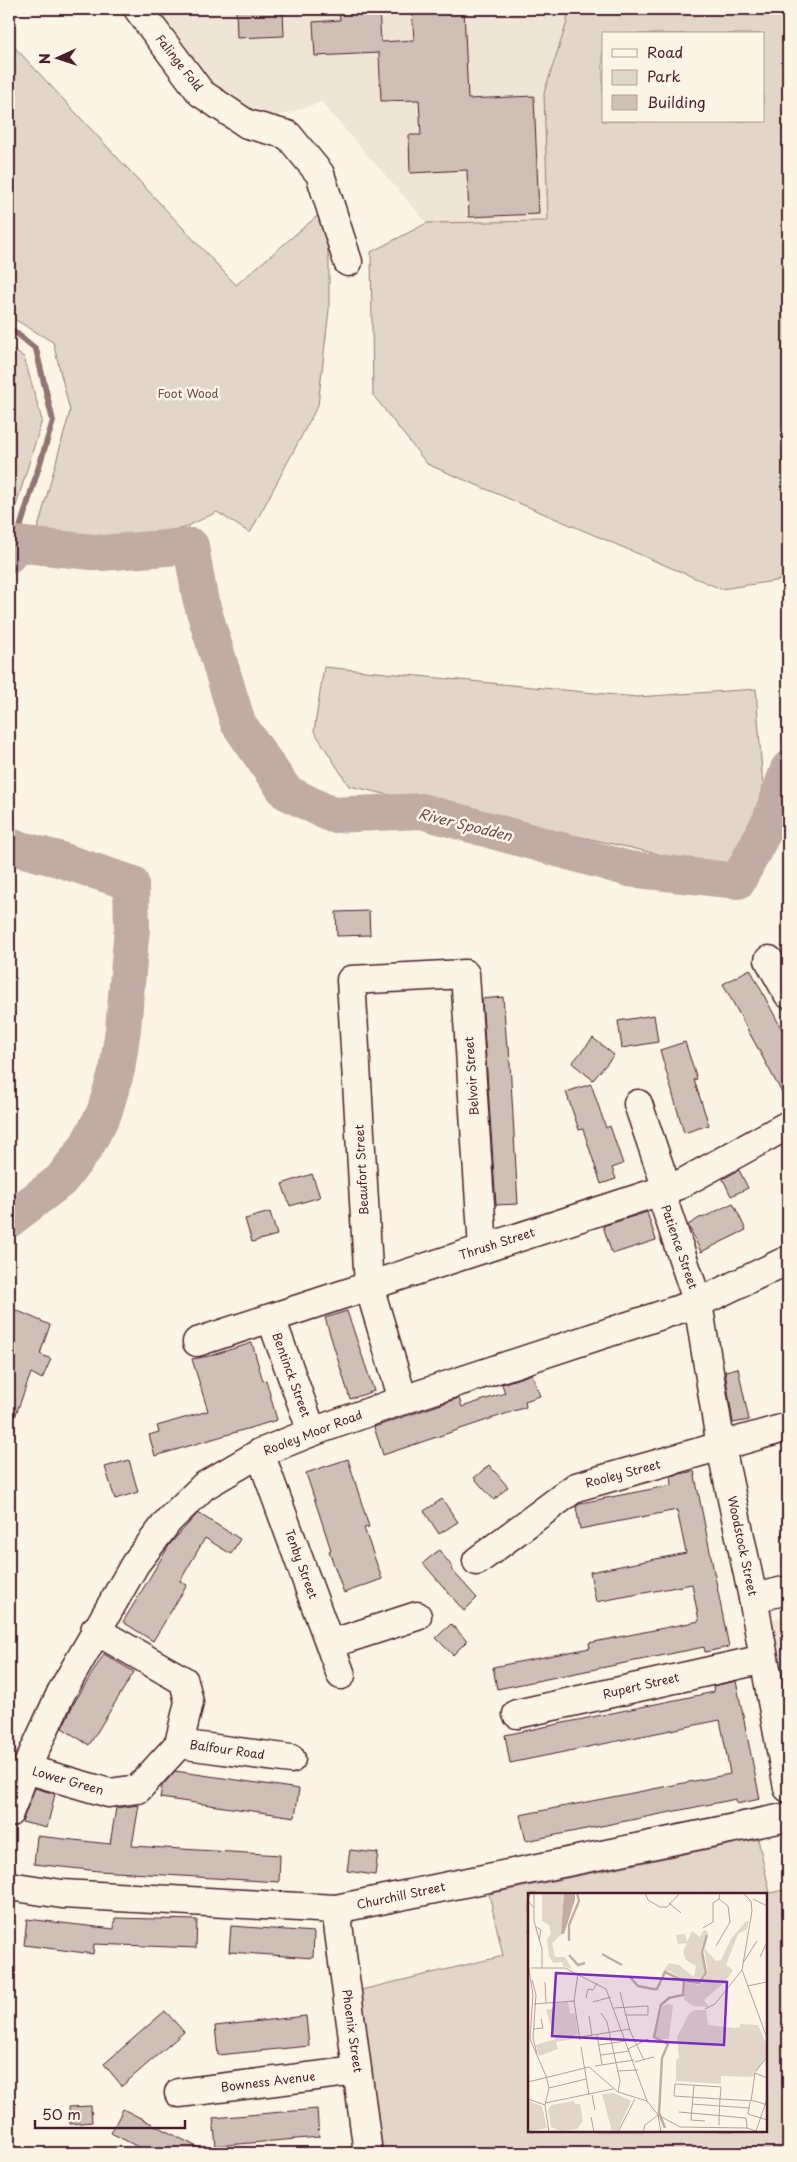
<svg xmlns="http://www.w3.org/2000/svg" width="797" height="2162" font-family="'Playpen Sans',sans-serif">
<style>
.built{fill:#eee5d7}
.green{fill:#e2d5ca;stroke:#967a7a;fill-rule:evenodd}
.lines{fill:none;stroke-linecap:round;stroke-linejoin:round}
.stream{stroke:#917474;stroke-width:6}
.river{stroke:#c0aca5;stroke-width:36}
.building{fill:#cfc0b7;stroke:#4a1f2b}
.minor-casing{stroke:#4a1f2b;stroke-width:31}
.minor{stroke:#fcf5e5;stroke-width:28}
.labels{text-anchor:middle;stroke-width:5;stroke-linejoin:round;paint-order:stroke}
.street-label{font-size:12px;fill:#4a1f2b;stroke:#fcf5e5}
.park-label{font-size:12px;fill:#704c53;stroke:#fcf5e5}
.water-label{font-size:14px;font-style:italic;fill:#6d4950;stroke:#fcf5e5}
.inset-river{fill:none;stroke:#c0aca5;stroke-width:2.5}
.inset-road{fill:none;stroke:#b59f9b;stroke-width:1}
.view{fill:#7b2cbf;fill-opacity:0.15;stroke:#7b2cbf;stroke-width:2.5}
.inset-edge{fill:none;stroke:#4a1f2b;stroke-width:2.5}
</style>
<rect width="100%" height="100%" fill="#fcf5e5"/>
<filter id="ink" filterUnits="userSpaceOnUse"><feTurbulence type="fractalNoise" baseFrequency=".02" numOctaves="2"/><feDisplacementMap in="SourceGraphic" scale="10" xChannelSelector="R" yChannelSelector="G"/><feConvolveMatrix kernelMatrix="1 2 1 2 8 2 1 2 1" color-interpolation-filters="sRGB"/></filter>
<g filter="url(#ink)">
<g class="built">
<polygon points="148,9 568,9 567,22 544,93 548,221 427,223 321,102 274,118 204,95"/>
<polygon points="788,1616 788,1716 770,1620"/>
</g>
<g class="green">
<path d="M568,9H788V579L721,589L427,464L373,395L371,252L427,223L548,221L544,93L567,22ZM603,34H763V121H603Z"/>
<polygon points="9,41 236,285 323,211 329,261 329,310 318,405 250,533 217,512 184,528 124,538 36,535 70,411 53,342 9,316"/>
<polygon points="9,348 24,357 42,420 9,529"/>
<polygon points="324,667 637,697 756,689 764,801 740,872 349,786 314,731"/>
<path d="M758,1839L770,1893L788,1889V2146L768,2153H377L357,1991L503,1956L489,1894ZM530,1894H766V2131H530Z"/>
</g>
<g class="lines">
<polyline class="stream" points="9,327 36,349 53,421 15,544"/>
<g class="river">
<polyline points="9,555 15,544 102,553 191,546 200,598 238,723 286,792 332,815 421,811 629,869 738,881 770,820 788,769"/>
<polyline points="9,846 58,859 131,883 132,928 123,1029 117,1070 104,1113 86,1147 61,1180 9,1220"/>
</g>
</g>
<g class="building">
<polygon points="236,9 283,9 284,36 237,38"/>
<polygon points="339,9 379,9 381,42 414,40 412,9 464,9 468,99 534,96 539,214 469,217 467,170 410,173 409,135 421,135 419,100 381,101 379,53 315,56 313,22 340,20"/>
<polygon points="369,911 370,935 337,936 336,912"/>
<polygon points="750,969 788,1041 788,1104 723,984"/>
<polygon points="503,997 507,1047 509,1046 518,1204 496,1205 482,999"/>
<polygon points="654,1015 658,1042 622,1048 618,1021"/>
<polygon points="593,1038 614,1055 593,1080 572,1063"/>
<polygon points="685,1042 697,1079 694,1080 709,1125 684,1133 660,1050"/>
<polygon points="591,1084 606,1128 610,1126 623,1164 612,1168 616,1179 601,1184 583,1129 579,1130 566,1092"/>
<polygon points="739,1170 748,1188 731,1196 723,1179"/>
<polygon points="312,1174 320,1197 290,1206 282,1184"/>
<polygon points="733,1203 746,1230 701,1252 688,1225 701,1217 702,1218"/>
<polygon points="270,1212 277,1235 252,1242 245,1219"/>
<polygon points="647,1212 656,1240 612,1254 603,1226"/>
<polygon points="9,1307 50,1325 40,1354 51,1359 42,1379 31,1373 11,1428 9,1428"/>
<polygon points="347,1311 374,1391 350,1399 325,1318"/>
<polygon points="252,1343 263,1381 266,1380 277,1420 155,1456 149,1435 159,1432 157,1426 208,1411 192,1359 209,1356"/>
<polygon points="738,1368 749,1420 733,1423 725,1371"/>
<polygon points="532,1374 540,1396 525,1401 526,1407 383,1455 374,1427 459,1398 462,1407 505,1393 502,1384"/>
<polygon points="348,1459 369,1527 364,1528 382,1579 344,1593 329,1551 331,1550 306,1473"/>
<polygon points="129,1460 138,1492 115,1499 105,1467"/>
<polygon points="489,1465 508,1487 494,1500 474,1478"/>
<polygon points="694,1471 729,1647 705,1652 704,1647 497,1689 493,1667 590,1648 589,1643 699,1621 692,1584 596,1602 590,1572 686,1553 677,1510 580,1529 576,1507 581,1503 672,1485 671,1476"/>
<polygon points="442,1499 458,1522 439,1534 424,1511"/>
<polygon points="198,1513 240,1539 231,1554 205,1538 180,1581 187,1585 153,1641 123,1622 170,1544"/>
<polygon points="439,1550 453,1568 451,1569 477,1598 464,1611 423,1563"/>
<polygon points="451,1624 467,1641 453,1655 436,1638"/>
<polygon points="104,1654 134,1672 89,1745 62,1728 74,1703"/>
<polygon points="736,1681 760,1799 737,1804 736,1799 526,1841 520,1815 730,1774 725,1745 720,1720 510,1763 505,1735 714,1692 713,1686"/>
<polygon points="175,1771 299,1789 295,1817 160,1798 162,1786"/>
<polygon points="35,1788 55,1794 47,1828 22,1822"/>
<polygon points="139,1805 132,1846 280,1855 279,1882 99,1871 34,1864 37,1836 110,1844 116,1808"/>
<polygon points="350,1850 378,1853 375,1875 347,1871"/>
<polygon points="115,1918 197,1920 196,1948 94,1944 93,1954 24,1945 27,1919 114,1929"/>
<polygon points="231,1926 314,1932 313,1958 229,1952"/>
<polygon points="165,2011 184,2032 122,2086 104,2064"/>
<polygon points="306,2016 309,2046 218,2055 215,2026"/>
<polygon points="91,2106 92,2122 70,2124 69,2107"/>
<polygon points="123,2109 209,2153 150,2153 111,2133"/>
<polygon points="317,2109 319,2137 216,2146 213,2118"/>
</g>
<g class="lines">
<defs>
<g id="minor">
<polyline points="138,9 201,93 247,124 288,135 320,174 348,262"/>
<polyline points="769,960 788,994"/>
<polyline points="638,1104 667,1189"/>
<polyline points="660,1191 698,1303 721,1447 753,1598 788,1788"/>
<polyline points="271,1318 312,1432"/>
<polyline points="197,1342 679,1185 788,1125"/>
<polyline points="403,1400 369,1286 351,980 465,974 483,1249"/>
<polyline points="260,1453 341,1675"/>
<polyline points="477,1561 576,1487 788,1427"/>
<polyline points="753,1598 788,1590"/>
<polyline points="95,1630 184,1681 189,1702 179,1744 291,1759"/>
<polyline points="330,1644 417,1616"/>
<polyline points="517,1714 764,1659"/>
<polyline points="26,1769 109,1793 138,1789 179,1744"/>
<polyline points="9,1813 26,1769 61,1693 135,1564 169,1520 204,1486 260,1453 312,1432 403,1400 698,1303 788,1260"/>
<polyline points="9,1886 62,1894 336,1909 788,1817"/>
<polyline points="336,1909 368,2153"/>
<polyline points="179,2093 357,2071"/>
</g>
</defs>
<use href="#minor" class="minor-casing"/>
<use href="#minor" class="minor"/>
</g>
</g>
<g class="labels">
<g class="street-label">
<text transform="translate(179 63) rotate(52)" y="4">Falinge Fold</text>
<text transform="translate(472 1076) rotate(-94)" y="4">Belvoir Street</text>
<text transform="translate(362 1170) rotate(-93)" y="4">Beaufort Street</text>
<text transform="translate(497 1244) rotate(-18)" y="4">Thrush Street</text>
<text transform="translate(679 1247) rotate(71)" y="4">Patience Street</text>
<text transform="translate(291 1375) rotate(70)" y="4">Bentinck Street</text>
<text transform="translate(313 1433) rotate(-21)" y="4">Rooley Moor Road</text>
<text transform="translate(623 1474) rotate(-15)" y="4">Rooley Street</text>
<text transform="translate(742 1546) rotate(78)" y="4">Woodstock Street</text>
<text transform="translate(301 1564) rotate(70)" y="4">Tenby Street</text>
<text transform="translate(641 1686) rotate(-13)" y="4">Rupert Street</text>
<text transform="translate(227 1750) rotate(8)" y="4">Balfour Road</text>
<text transform="translate(68 1781) rotate(16)" y="4">Lower Green</text>
<text transform="translate(401 1896) rotate(-12)" y="4">Churchill Street</text>
<text transform="translate(352 2031) rotate(82)" y="4">Phoenix Street</text>
<text transform="translate(268 2082) rotate(-7)" y="4">Bowness Avenue</text>
</g>
<g class="park-label">
<text x="188" y="398">Foot Wood</text>
</g>
<g class="water-label">
<text transform="translate(465 825) rotate(14)" y="5">River Spodden</text>
</g>
</g>
<g transform="translate(528 1893)">
<rect width="239" height="239" fill="#fcf5e5"/>
<path d="M14,0H36L33,42L24,50L27,64H37L44,76L35,73L34,69L25,70L21,63L19,46L23,41L21,32L14,28ZM218,28H221L219,36L210,41L198,72L205,77L197,89L176,107L181,114L166,113L156,107L157,90L172,92L180,80L176,55L188,68L193,67L203,46ZM176,37L180,39L172,59L176,64L177,80L171,89L157,87L141,78L134,80L141,70L151,72L166,84L168,73L158,67L155,59L159,50L150,51L148,42L157,41L159,49L164,38L172,44ZM40,109L42,121L47,120L50,142H46V146L28,149L30,156L11,163L8,152L27,146L18,117L25,116V110ZM140,111L145,112L141,146H132L127,144L135,113ZM166,117H178L180,132L206,135L212,134V131L230,132L239,152V162L225,184L193,183V191L148,188V167L151,165L149,144L161,121ZM86,200L103,208L89,239H84L74,201ZM0,208L14,213L19,235L0,239ZM46,208L47,211H52L55,228L49,236L33,238L23,234L20,217L23,212Z" fill="#e2d5ca"/>
<path d="M36,0H47V7L36,41H33Z" fill="#c0aca5"/>
<path class="inset-river" d="M41,48V32L51,8L49,0M74,61L94,72M41,62L50,72L57,70M102,84L110,93L125,96H129L137,79L156,88L155,102L141,105L133,112L126,144L140,151L134,165L131,220L137,235M156,88L171,90L178,80L174,59L179,42"/>
<path class="inset-road" d="M2,0L0,8L6,15M6,0V28L14,56V75M117,0L120,7L132,14H139L152,0M215,0L223,8L224,18L214,77L239,145M225,6L239,13M141,10L153,20M7,33L13,37L11,47M175,35L185,29V10L191,6M188,53L202,29L200,13L191,6L192,0M232,64L239,49M0,70L5,102L2,146L18,183M215,70L229,48M3,75H37L78,96L119,208M50,80L46,108L52,147M4,87L8,102L5,145L9,161M17,89L18,110M219,93L239,89M92,99L102,138L116,167M58,105L60,96L65,97L69,90M65,109L83,104M6,111L46,108M86,115L120,113V122H98M177,116L187,111L214,77M73,120L79,129L92,188L90,199M61,123L64,143M5,136L15,135L13,126M69,142L74,171M52,144L102,136M71,152L97,148M53,154L61,202M100,156L120,146M73,162L102,158M107,169L126,164M67,173L106,167M89,178L110,177M228,178L239,164M18,183L21,195L17,212L21,239M0,189L61,174L90,199L119,208L130,222L152,234L219,235L231,239M166,192L163,227L177,228M21,195L58,186M64,202L67,217M0,206L17,212M223,208L227,180L239,185M222,209L220,221L239,227M17,210L85,196M164,211L221,215M151,219L218,225L219,235M130,222L133,239M63,224L66,239M191,232V224L192,206L193,194L147,191L146,203L192,206L227,208L239,212M228,238L239,206M90,239L107,206M115,239L117,232L130,222"/>
<path class="view" d="M28,80L199,89L196,152L24,143Z"/>
<rect width="239" height="239" class="inset-edge"/>
</g>
<rect width="797" height="2162" fill="none" stroke="#fcf5e5" stroke-width="30"/>
<rect x="15" y="15" width="767" height="2132" fill="none" stroke="#4a1f2b" stroke-width="2" filter="url(#ink)"/>
<rect x="602" y="32" width="162" height="90" fill="#fcf5e5" stroke="#b59f9b"/>
<rect x="612" y="49" width="25" height="8" fill="#fcf5e5" stroke="#b59f9b"/>
<text x="647" y="58" font-size="15" fill="#4a1f2b">Road</text>
<rect x="612" y="70" width="25" height="15" fill="#e2d5ca" stroke="#b59f9b"/>
<text x="647" y="82" font-size="15" fill="#4a1f2b">Park</text>
<rect x="612" y="95" width="25" height="15" fill="#cfc0b7" stroke="#b59f9b"/>
<text x="647" y="108" font-size="15" fill="#4a1f2b">Building</text>
<g transform="translate(58 58) rotate(267)" stroke="#fcf5e5" stroke-width="4" paint-order="stroke">
<path d="M0-4L9 19L0 12L-9 19Z" fill="#4a1f2b"/>
<text y="-8" font-size="14" font-weight="bold" text-anchor="middle" fill="#4a1f2b">N</text>
</g>
<path d="M35 2120v8h150v-8" fill="none" stroke="#4a1f2b" stroke-width="2.5"/>
<text x="42" y="2120" font-size="15" fill="#4a1f2b" stroke="#fcf5e5" stroke-width="4" paint-order="stroke">50 m</text>
</svg>
